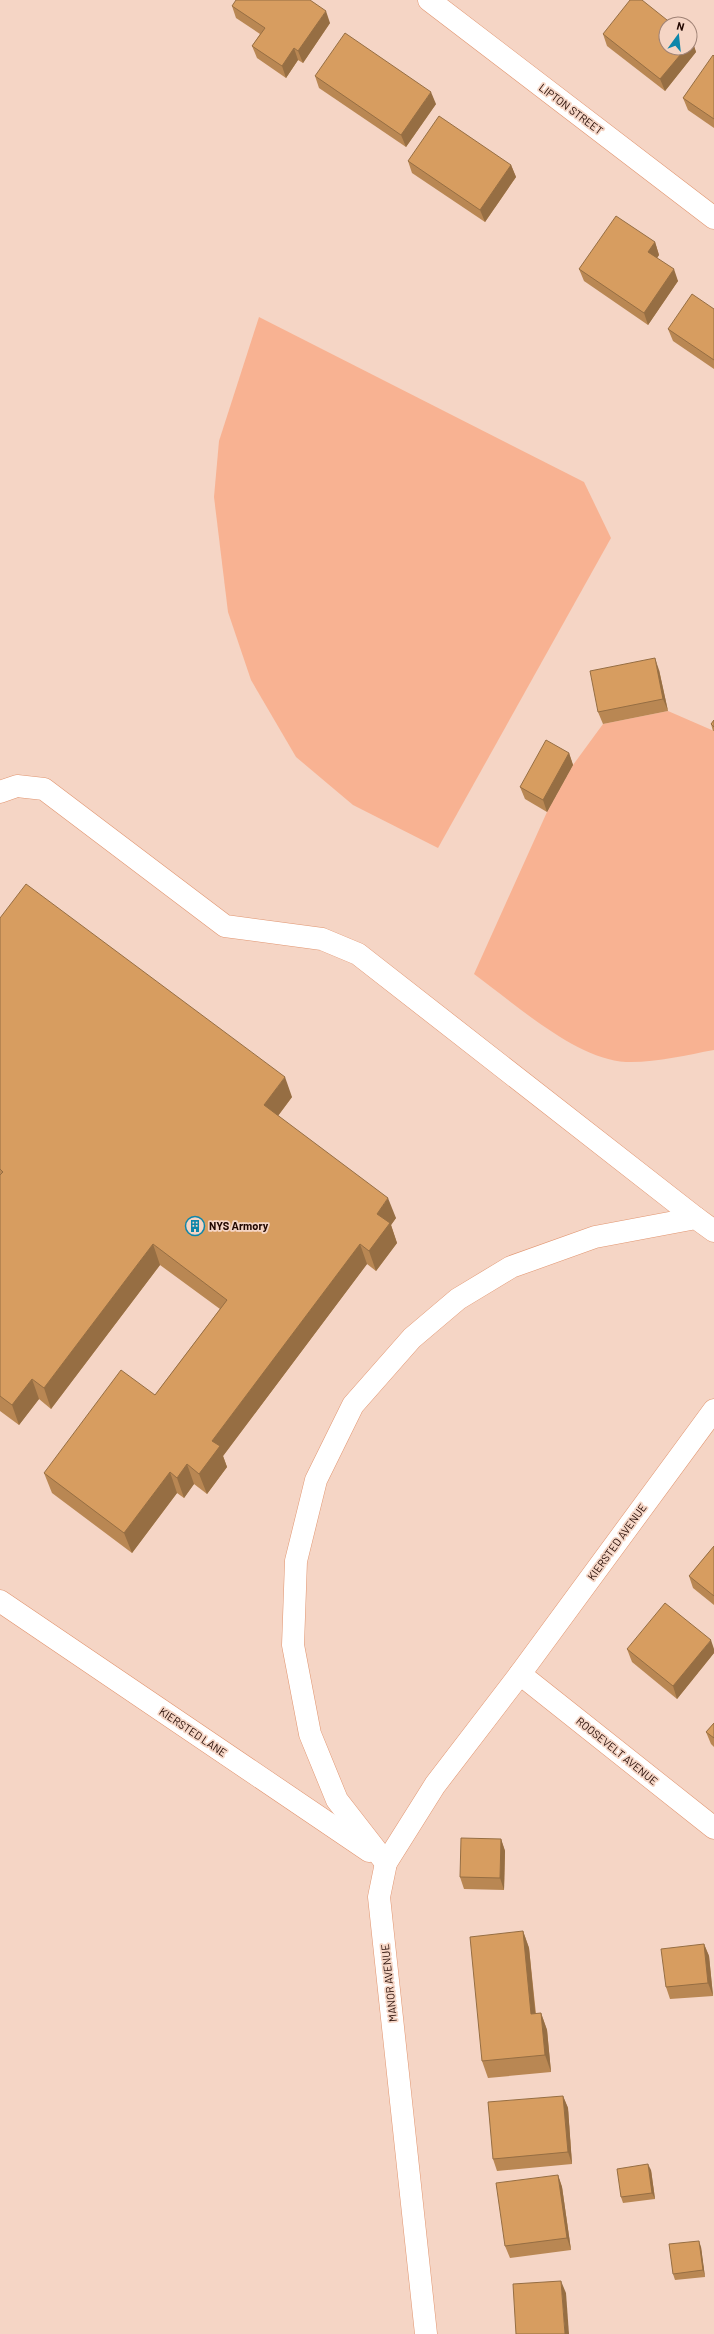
<svg xmlns="http://www.w3.org/2000/svg" width="714" height="2334" font-family="Barlow,sans-serif">
<style>
.pitch{fill:#f8b292}
.lines{fill:none;stroke-linecap:round;stroke-linejoin:round}
.minor-casing{stroke:#e19570;stroke-width:23}
.minor{stroke:#fff;stroke-width:22}
.wall{fill:#b98753}
.shaded-wall{fill:#966e43}
.building{fill:#d79d60;stroke:#966e43}
.labels{text-anchor:middle;stroke-width:3.5;stroke-linejoin:round;paint-order:stroke}
.street-label{font-size:11px;fill:#210700;stroke:#f5d5c5}
.poi-label{font-size:11px;font-weight:bold;fill:#210700;stroke:#f5d5c5;text-anchor:start}
</style>
<rect width="100%" height="100%" fill="#f5d5c5"/>
<g class="pitch">
<polygon points="259,317 584,482 611,538 438,848 353,805 296,757 251,680 228,612 214,497 219,441"/>
<path d="M668,711L714,731V1050C686,1055 655,1063 626,1062C575,1059 514,1003 474,974L547,812L573,765L603,724Z"/>
</g>
<g class="lines">
<defs>
<g id="minor">
<polyline points="429,0 714,218"/>
<polyline points="0,792 17,786 44,789 225,926 322,939 358,954 696,1218"/>
<polyline points="0,1601 369,1851"/>
<polyline points="520,1674 714,1828"/>
<polyline points="386,1863 337,1800 310,1734 293,1645 296,1561 316,1480 353,1405 412,1338 458,1299 511,1267 595,1237 696,1218 714,1231"/>
<polyline points="426,2334 379,1897 386,1863 435,1785 520,1674 714,1410"/>
</g>
</defs>
<use href="#minor" class="minor-casing"/>
<use href="#minor" class="minor"/>
</g>
<g class="wall">
<polygon points="232,6 330,23 303,63 298,60 286,78 257,58 252,46 260,34 236,18"/>
<polygon points="603,34 692,40 696,52 665,91 607,46"/>
<polygon points="714,56 714,128 688,110 683,98"/>
<polygon points="315,76 436,104 406,147 319,88"/>
<polygon points="408,161 511,165 516,177 485,222 412,173"/>
<polygon points="655,242 659,255 657,258 678,281 648,325 584,281 579,269"/>
<polygon points="714,309 714,369 673,341 668,329"/>
<polygon points="659,670 668,711 603,724 598,712"/>
<polygon points="714,720 714,731 713,731 711,724"/>
<polygon points="569,753 573,765 547,812 525,799 520,787"/>
<polygon points="0,918 292,1097 278,1116 396,1218 391,1225 397,1243 376,1271 367,1264 223,1456 227,1467 207,1494 194,1484 184,1498 177,1493 132,1553 52,1493 44,1473 155,1395 220,1309 160,1265 51,1409 39,1399 19,1425 0,1411"/>
<polygon points="714,1546 714,1605 693,1588 689,1576"/>
<polygon points="627,1649 714,1649 714,1653 677,1699 632,1662"/>
<polygon points="714,1723 714,1747 711,1744 706,1732"/>
<polygon points="501,1839 505,1851 504,1890 464,1889 460,1877"/>
<polygon points="523,1931 529,1948 536,2014 541,2013 547,2030 551,2072 488,2078 482,2061"/>
<polygon points="704,1944 709,1956 713,1996 670,1999 666,1987"/>
<polygon points="563,2096 568,2108 572,2164 497,2171 493,2159"/>
<polygon points="651,2170 655,2199 623,2203 621,2197"/>
<polygon points="558,2175 562,2187 571,2250 510,2258 505,2246"/>
<polygon points="701,2247 705,2277 675,2280 673,2274"/>
</g>
<g class="shaded-wall">
<polygon points="326,11 330,23 303,63 298,51"/>
<polygon points="692,40 696,52 665,91 660,79 686,48 690,48 690,42"/>
<polygon points="294,48 298,60 286,78 282,66"/>
<polygon points="431,92 436,104 406,147 401,135"/>
<polygon points="511,165 516,177 485,222 480,210"/>
<polygon points="655,242 659,255 653,264 648,252"/>
<polygon points="674,269 678,281 648,325 644,313"/>
<polygon points="655,658 659,670 668,711 663,699"/>
<polygon points="569,753 573,765 547,812 543,800"/>
<polygon points="285,1077 292,1097 271,1125 264,1105"/>
<polygon points="388,1198 396,1218 391,1225 397,1243 376,1271 369,1251 377,1214"/>
<polygon points="153,1244 160,1265 51,1409 44,1388"/>
<polygon points="360,1244 367,1264 223,1456 227,1467 207,1494 199,1474 212,1441"/>
<polygon points="32,1379 39,1399 19,1425 12,1405"/>
<polygon points="187,1464 194,1484 184,1498 177,1478"/>
<polygon points="170,1472 177,1493 132,1553 124,1533"/>
<polygon points="711,1640 714,1649 714,1653 677,1699 673,1686"/>
<polygon points="501,1839 505,1851 504,1890 500,1878"/>
<polygon points="523,1931 529,1948 537,2031 531,2014"/>
<polygon points="704,1944 709,1956 713,1996 708,1983"/>
<polygon points="541,2013 547,2030 551,2072 545,2055"/>
<polygon points="563,2096 568,2108 572,2164 568,2152"/>
<polygon points="648,2164 651,2170 655,2199 652,2193"/>
<polygon points="558,2175 562,2187 571,2250 567,2238"/>
<polygon points="699,2241 701,2247 705,2277 703,2270"/>
<polygon points="561,2281 566,2293 569,2334 565,2334"/>
</g>
<g class="building">
<polygon points="236,0 310,0 326,11 298,51 294,48 282,66 252,46 265,28 232,6"/>
<polygon points="630,0 642,0 672,24 666,24 666,48 686,48 660,79 603,34"/>
<polygon points="345,33 431,92 401,135 315,76"/>
<polygon points="713,55 714,56 714,119 683,98"/>
<polygon points="439,116 511,165 480,210 408,161"/>
<polygon points="616,216 655,242 648,252 674,269 644,313 579,269"/>
<polygon points="692,294 714,309 714,360 668,329"/>
<polygon points="655,658 663,699 598,712 590,671"/>
<polygon points="714,720 714,727 711,724"/>
<polygon points="546,740 569,753 543,800 520,787"/>
<polygon points="26,884 285,1077 264,1105 388,1198 377,1214 390,1223 369,1251 360,1244 212,1441 220,1446 199,1474 187,1464 177,1478 170,1472 124,1533 44,1473 121,1370 155,1395 227,1300 153,1244 44,1388 32,1379 12,1405 0,1396 0,1175 3,1172 0,1169 0,918"/>
<polygon points="714,1546 714,1596 689,1576"/>
<polygon points="665,1603 711,1640 673,1686 627,1649"/>
<polygon points="714,1723 714,1738 706,1732"/>
<polygon points="461,1838 501,1839 500,1878 460,1877"/>
<polygon points="523,1931 531,2014 541,2013 545,2055 482,2061 470,1937"/>
<polygon points="704,1944 708,1983 666,1987 661,1949"/>
<polygon points="563,2096 568,2152 493,2159 488,2102"/>
<polygon points="648,2164 652,2193 621,2197 617,2169"/>
<polygon points="558,2175 567,2238 505,2246 496,2183"/>
<polygon points="699,2241 703,2270 673,2274 669,2244"/>
<polygon points="561,2281 565,2334 516,2334 513,2284"/>
</g>
<defs>
<symbol id="building-ring" viewBox="-11 -11 22 22"><circle r="9.5" fill="#f5d5c5" stroke="#0e86aa" stroke-width="1.5"/><path d="M-4-6H4V6H1V3H-1V6H-4ZM-2.5-4.3h1.7v1.8h-1.7ZM.8-4.3h1.7v1.8H.8ZM-2.5-1h1.7V.8h-1.7ZM.8-1h1.7V.8H.8Z" fill="#0e86aa"/></symbol>
</defs>
<g fill-rule="evenodd">
<use href="#building-ring" x="184" y="1215" width="22" height="22"/>
</g>
<g class="labels">
<g class="street-label">
<text transform="translate(571 109) rotate(37)" y="4">LIPTON STREET</text>
<text transform="translate(617 1542) rotate(-54)" y="4">KIERSTED AVENUE</text>
<text transform="translate(193 1732) rotate(34)" y="4">KIERSTED LANE</text>
<text transform="translate(617 1751) rotate(39)" y="4">ROOSEVELT AVENUE</text>
<text transform="translate(389 1983) rotate(-96)" y="4">MANOR AVENUE</text>
</g>
<g class="poi-label">
<text x="209" y="1230">NYS Armory</text>
</g>
</g>
<g transform="translate(678 36) rotate(15)"><circle r="19" fill="#f5d5c5" stroke="#a08376"/>
<path d="M0-3L7 15L0 10L-7 15Z" fill="#0e86aa"/>
<text y="-6" font-size="11" font-weight="bold" text-anchor="middle" fill="#210700">N</text>
</g>
</svg>
